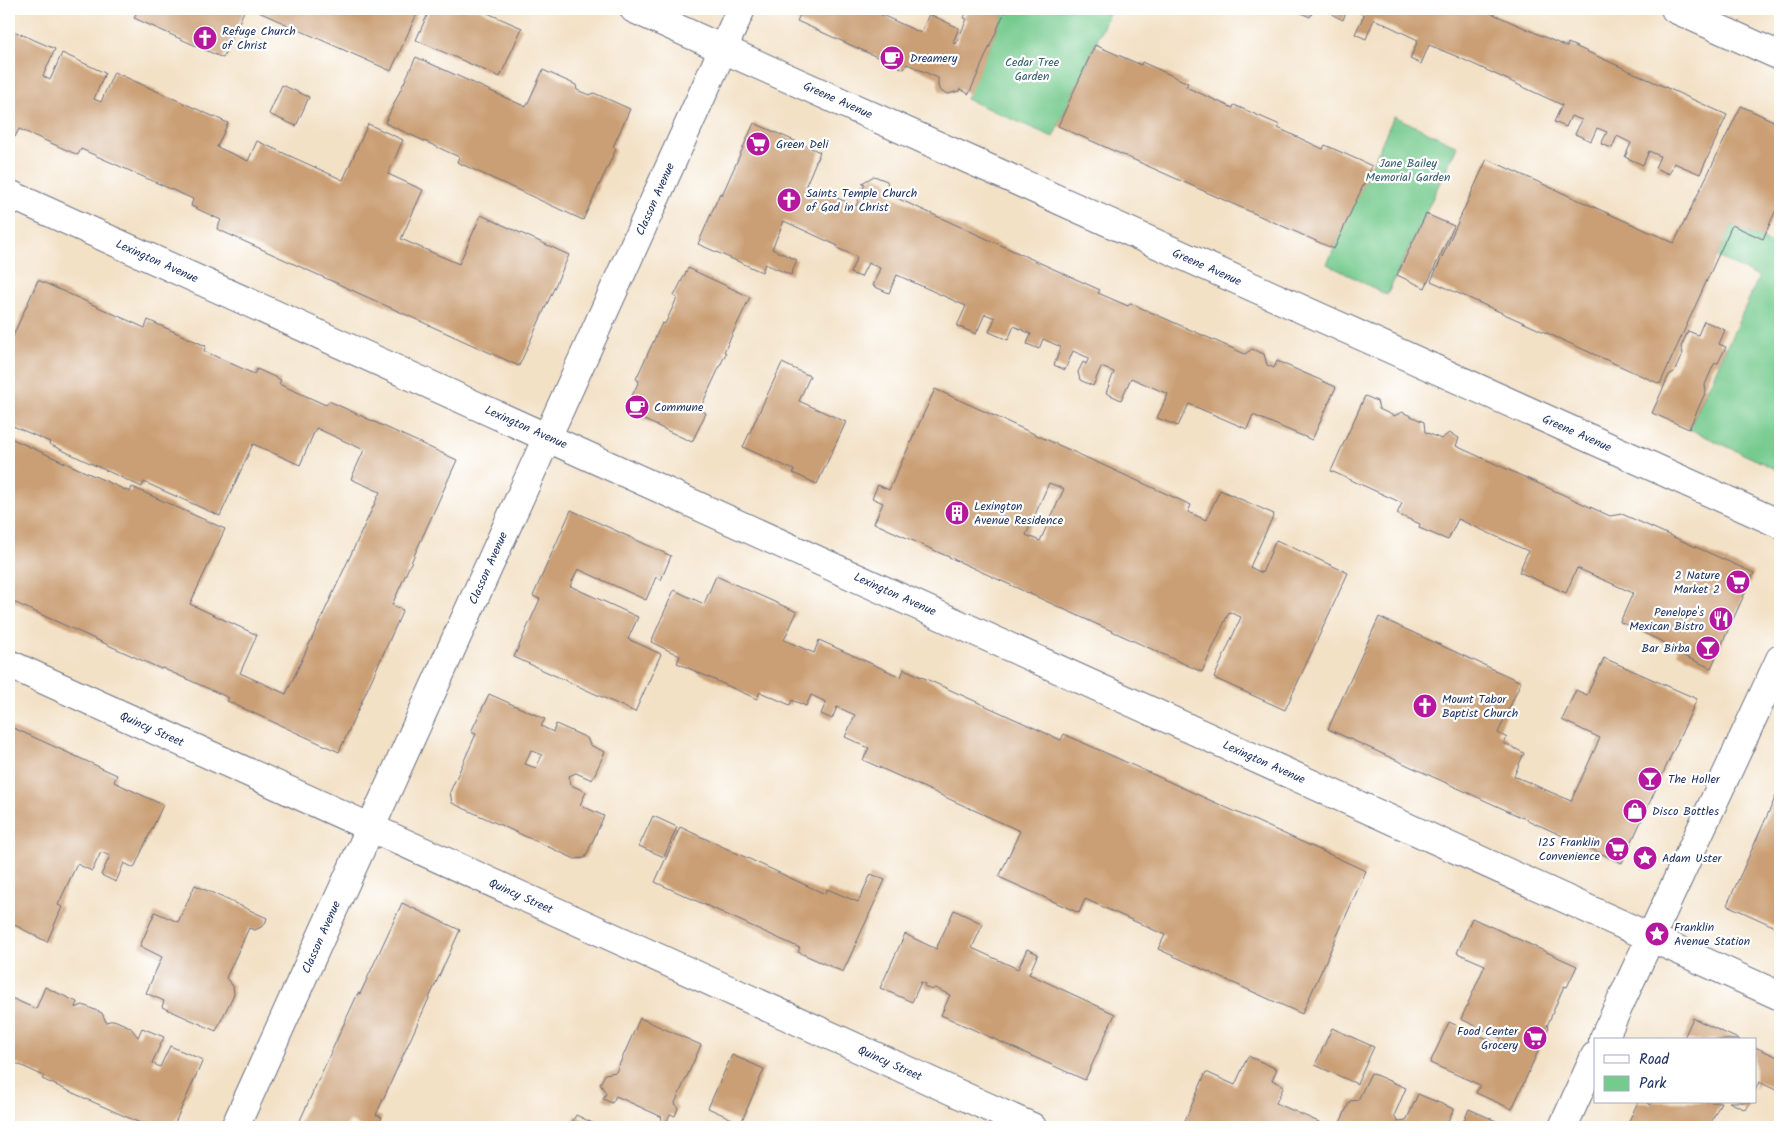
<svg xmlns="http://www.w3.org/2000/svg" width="1789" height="1136" font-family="Kalam,sans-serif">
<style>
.green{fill:#75ca8d;stroke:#487c76}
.building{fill:#ca9f75;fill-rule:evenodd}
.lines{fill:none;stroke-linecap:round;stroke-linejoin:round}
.minor-casing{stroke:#676d82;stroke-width:30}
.minor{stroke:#fff;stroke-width:28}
.labels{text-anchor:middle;stroke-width:4.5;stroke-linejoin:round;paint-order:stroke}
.poi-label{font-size:12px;fill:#1b2f5e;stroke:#fff;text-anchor:start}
.park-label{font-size:12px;fill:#365e6c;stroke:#fff}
.street-label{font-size:12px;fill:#1b2f5e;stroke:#fff}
</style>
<rect width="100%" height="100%" fill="#fff"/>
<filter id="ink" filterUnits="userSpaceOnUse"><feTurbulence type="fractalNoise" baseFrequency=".02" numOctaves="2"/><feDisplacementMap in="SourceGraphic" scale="10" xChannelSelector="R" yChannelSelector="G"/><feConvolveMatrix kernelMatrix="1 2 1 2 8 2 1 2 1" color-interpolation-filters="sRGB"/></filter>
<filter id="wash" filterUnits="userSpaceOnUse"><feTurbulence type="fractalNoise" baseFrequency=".0096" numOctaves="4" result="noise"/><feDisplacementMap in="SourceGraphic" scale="20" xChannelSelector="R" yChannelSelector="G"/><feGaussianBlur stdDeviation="1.12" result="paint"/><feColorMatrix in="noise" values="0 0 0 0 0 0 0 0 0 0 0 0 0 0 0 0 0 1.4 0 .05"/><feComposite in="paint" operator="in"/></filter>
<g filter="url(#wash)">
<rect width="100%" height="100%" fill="#f3e1c6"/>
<g class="green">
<polygon points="1006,9 1111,9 1053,137 966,99"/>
<polygon points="1394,116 1457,146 1387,295 1327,264"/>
<polygon points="1732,225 1780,248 1780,471 1689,429 1759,277 1717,257"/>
</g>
<g id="blocks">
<g class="building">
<polygon points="138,9 245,9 223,58 134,18"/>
<polygon points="252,9 419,9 391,71"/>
<polygon points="430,9 478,9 522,28 500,77 416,40"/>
<polygon points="803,9 869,9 921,33 929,14 959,28 953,43 956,44 967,19 964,18 968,9 1006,9 969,94 960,89 959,91 948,94 940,91 938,86 938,78 907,64 904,69 797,21"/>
<polygon points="1292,9 1314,9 1310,17"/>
<polygon points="1336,9 1347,9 1343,20 1333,15"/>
<polygon points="1350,9 1482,9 1567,47 1568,43 1727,115 1700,174 1674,163 1669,174 1655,168 1660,156 1649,151 1643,165 1625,157 1631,143 1617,136 1612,148 1601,144 1607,132 1597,128 1591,141 1575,134 1582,120 1571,116 1566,127 1554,122 1562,105 1458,57 1429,45 1421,64 1410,59 1418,40 1374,19 1366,39 1355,34 1364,15"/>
<polygon points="9,29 55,49 43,76 50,80 62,53 105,73 94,99 101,102 114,72 228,123 217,147 248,161 257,141 343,180 368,124 403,140 388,174 423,190 401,239 459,264 481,215 569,255 519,366 217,229 221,220 191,206 193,199 81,149 78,155 19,129 15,137 9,134"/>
<polygon points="1095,45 1141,65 1142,62 1188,83 1186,87 1233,108 1234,105 1280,125 1278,128 1323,149 1325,145 1372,166 1334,249 1058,126"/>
<polygon points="416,57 526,107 543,70 576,85 577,90 589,95 594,93 630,109 613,147 616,149 583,220 457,162 459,157 385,123"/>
<polygon points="282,85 309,97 296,126 269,114"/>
<polygon points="1741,106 1780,124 1780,201 1763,239 1732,225 1660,384 1431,281 1487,159 1674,243"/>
<polygon points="754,123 820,152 806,185 856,206 865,184 862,183 874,176 887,181 890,195 1100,290 1098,293 1128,306 1130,303 1245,354 1252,349 1264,354 1267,365 1274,368 1277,361 1336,387 1312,440 1253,415 1247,429 1189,404 1178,426 1157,418 1168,394 1131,378 1121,400 1106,393 1114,372 1101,367 1093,386 1080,380 1078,372 1083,362 1086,364 1089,358 1073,351 1065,370 1054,365 1061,347 1043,339 1039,349 1027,344 1031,334 1014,326 1008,340 989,332 995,318 985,314 976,334 957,326 966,306 897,275 889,293 873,286 880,268 868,263 861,277 850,273 857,257 837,248 838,246 784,221 772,249 797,260 791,275 765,264 762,272 698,244 720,193 722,195"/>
<polygon points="1426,214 1454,226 1425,288 1397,275"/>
<polygon points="688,268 750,297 724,352 726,353 700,409 706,413 692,442 625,411 639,381 636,379 662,323 665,324 677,298 674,296"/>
<polygon points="38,280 145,328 148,320 206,346 204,351 254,374 257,369 281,380 279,384 326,405 329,401 457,460 392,605 403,610 339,752 227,701 229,698 207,688 162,668 161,669 9,600 10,438 130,492 132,487 225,529 190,604 257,635 240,673 286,694 380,492 351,479 364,450 316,428 300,465 253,444 220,516 144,482 142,487 49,444 50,442 13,426 13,428 9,426 9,345"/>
<polygon points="1704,321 1725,330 1719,344 1726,347 1718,363 1714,364 1705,385 1706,391 1689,429 1652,413 1669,375 1674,372 1683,353 1681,347 1688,331 1698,335"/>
<polygon points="782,363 810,376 799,401 846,422 817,484 793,473 794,470 743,447"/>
<path d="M935,389L1191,505L1188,512L1206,520L1220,490L1274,514L1250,567L1262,573L1276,540L1348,573L1285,710L1214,678L1241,617L1229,612L1202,672L874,523L883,503L872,498L878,485L889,490ZM1049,483L1064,489L1040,541L1026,535Z"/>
<polygon points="1365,396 1377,401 1379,409 1394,416 1402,412 1424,422 1425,432 1432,435 1441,439 1449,433 1459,438 1456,446 1610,516 1622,514 1754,573 1711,668 1677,653 1678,649 1620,622 1633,593 1577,568 1566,593 1519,572 1528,551 1458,519 1448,540 1419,528 1420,524 1397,514 1402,503 1331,471"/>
<polygon points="571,510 671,556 661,580 656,577 646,600 578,569 570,586 638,617 628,639 661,654 635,712 514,657 540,599 533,596"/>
<polygon points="716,576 797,612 784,640 814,653 819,640 901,677 904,669 1061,740 1064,734 1366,871 1302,1014 1158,949 1165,935 1085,899 1079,913 999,877 1020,831 863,760 869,748 845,737 855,715 837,707 832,719 821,714 826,702 811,695 806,706 792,700 790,705 760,692 757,699 677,663 680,656 651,642 674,590 704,604"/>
<polygon points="1379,617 1521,682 1498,733 1507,738 1504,743 1524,753 1514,776 1571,801 1600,738 1562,720 1576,690 1587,695 1604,658 1697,699 1622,863 1328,729"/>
<path d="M489,694L545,719L541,726L553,732L556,724L587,738L590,745L605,752L592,780L576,773L569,776L571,785L586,792L580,805L604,816L585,858L575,859L452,803L450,792L476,734L471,732ZM531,750L542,755L536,768L525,764Z"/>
<polygon points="9,726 117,775 114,782 163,805 134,868 124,863 116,882 101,875 110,856 101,852 92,871 77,864 58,905 62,907 47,942 9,922"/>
<polygon points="1780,787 1780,929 1727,905"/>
<polygon points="653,816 677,827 664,857 639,846"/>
<polygon points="680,827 825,894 827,889 858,902 871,874 885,880 843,972 798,952 800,948 655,882"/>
<polygon points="195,885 267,918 265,924 261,927 255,930 249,928 231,967 226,978 233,986 234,994 216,1031 162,1007 164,1001 146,993 162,957 140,946 155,912 178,922"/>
<polygon points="402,903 460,930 376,1115 382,1117 378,1127 362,1127 349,1121 346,1127 297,1127 358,993 360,994"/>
<polygon points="954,910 983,924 972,948 1018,969 1027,949 1038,954 1029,974 1115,1014 1085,1080 941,1015 950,995 935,988 931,990 924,986 925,984 921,982 912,1002 880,988 905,934 936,949"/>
<polygon points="1472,918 1577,966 1567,987 1564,986 1547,1026 1549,1027 1512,1109 1476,1093 1480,1085 1430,1063 1449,1022 1499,1044 1501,1038 1461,1019 1485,965 1457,953"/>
<polygon points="45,987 77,1002 75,1008 83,1005 102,1013 106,1022 114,1020 130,1027 138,1037 142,1028 164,1037 152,1063 160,1067 170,1046 203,1060 173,1127 149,1127 42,1079 44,1076 9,1060 9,997 36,1009"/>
<polygon points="640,1018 701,1045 675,1103 678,1108 675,1116 670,1114 665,1126 660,1123 662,1117 616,1096 612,1103 603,1099 606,1093 600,1084 605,1074 616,1072"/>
<polygon points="1693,1018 1740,1040 1683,1040"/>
<polygon points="1332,1028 1374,1047 1357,1084 1315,1065"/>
<polygon points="1755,1047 1780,1058 1780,1092 1759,1082 1755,1091"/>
<polygon points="732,1055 764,1069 741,1123 708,1108"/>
<polygon points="1248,1056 1277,1069 1272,1080 1284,1086 1276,1103 1321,1123 1319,1127 1193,1127 1184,1123 1206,1072 1235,1085"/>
<polygon points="1371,1073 1406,1088 1394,1116 1398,1122 1406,1121 1418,1094 1454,1109 1445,1127 1338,1127 1350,1101 1358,1100"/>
<polygon points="1638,1102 1646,1102 1651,1105 1652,1102 1721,1102 1709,1127 1626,1127"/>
<polygon points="1729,1102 1750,1102 1746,1110"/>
<polygon points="1469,1109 1505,1125 1504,1127 1461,1127"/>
<polygon points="576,1115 601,1127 570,1127"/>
</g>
</g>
</g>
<g filter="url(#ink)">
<use href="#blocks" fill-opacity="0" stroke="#676d82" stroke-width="1"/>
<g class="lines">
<defs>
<g id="minor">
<polyline points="634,9 1780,524"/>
<polyline points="1675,9 1780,56"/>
<polyline points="9,194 1780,996"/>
<polyline points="9,664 1032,1127"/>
<polyline points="1603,1040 1780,659"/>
<polyline points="235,1127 741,9"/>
<polyline points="1563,1127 1595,1056"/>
</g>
</defs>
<use href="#minor" class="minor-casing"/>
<use href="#minor" class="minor"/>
</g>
</g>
<defs>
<symbol id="church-disc" viewBox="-11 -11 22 22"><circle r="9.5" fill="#b5179e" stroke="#fff"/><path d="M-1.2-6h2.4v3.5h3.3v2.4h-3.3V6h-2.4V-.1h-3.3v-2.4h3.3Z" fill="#fff"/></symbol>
<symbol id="cafe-disc" viewBox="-11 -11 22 22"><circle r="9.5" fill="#b5179e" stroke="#fff"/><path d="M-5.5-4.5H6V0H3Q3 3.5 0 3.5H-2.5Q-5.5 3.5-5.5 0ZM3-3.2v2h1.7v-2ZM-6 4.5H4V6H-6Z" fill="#fff"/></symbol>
<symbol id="supermarket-disc" viewBox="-11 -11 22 22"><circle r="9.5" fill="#b5179e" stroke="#fff"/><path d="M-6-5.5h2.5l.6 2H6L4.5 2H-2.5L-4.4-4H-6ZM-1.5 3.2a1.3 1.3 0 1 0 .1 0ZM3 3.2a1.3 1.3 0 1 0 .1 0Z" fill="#fff"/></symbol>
<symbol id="building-disc" viewBox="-11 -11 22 22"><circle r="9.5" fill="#b5179e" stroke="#fff"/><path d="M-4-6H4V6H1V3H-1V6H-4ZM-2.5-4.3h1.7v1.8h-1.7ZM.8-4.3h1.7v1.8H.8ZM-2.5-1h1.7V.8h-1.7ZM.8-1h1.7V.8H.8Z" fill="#fff"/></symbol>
<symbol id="restaurant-disc" viewBox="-11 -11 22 22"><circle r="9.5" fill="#b5179e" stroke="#fff"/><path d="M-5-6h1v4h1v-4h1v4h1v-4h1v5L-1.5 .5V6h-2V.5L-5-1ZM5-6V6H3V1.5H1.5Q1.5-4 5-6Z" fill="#fff"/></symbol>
<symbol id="bar-disc" viewBox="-11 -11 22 22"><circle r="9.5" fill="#b5179e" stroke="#fff"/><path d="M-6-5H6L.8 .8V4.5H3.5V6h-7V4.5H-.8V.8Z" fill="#fff"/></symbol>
<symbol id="shop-disc" viewBox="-11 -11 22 22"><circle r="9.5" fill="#b5179e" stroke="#fff"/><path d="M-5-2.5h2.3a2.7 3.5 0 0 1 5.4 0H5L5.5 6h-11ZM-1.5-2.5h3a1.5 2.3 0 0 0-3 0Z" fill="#fff"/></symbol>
<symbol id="sight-disc" viewBox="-11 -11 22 22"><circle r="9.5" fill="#b5179e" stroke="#fff"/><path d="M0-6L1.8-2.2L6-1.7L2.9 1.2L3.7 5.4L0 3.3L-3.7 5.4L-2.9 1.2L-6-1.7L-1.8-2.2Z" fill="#fff"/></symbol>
</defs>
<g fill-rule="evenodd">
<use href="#church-disc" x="191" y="24" width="28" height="28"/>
<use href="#cafe-disc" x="878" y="44" width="28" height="28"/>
<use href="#supermarket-disc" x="744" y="130" width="28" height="28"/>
<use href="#church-disc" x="775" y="186" width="28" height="28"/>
<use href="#cafe-disc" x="623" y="393" width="28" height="28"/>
<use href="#building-disc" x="943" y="499" width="28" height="28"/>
<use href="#supermarket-disc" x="1724" y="568" width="28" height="28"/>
<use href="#restaurant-disc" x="1707" y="605" width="28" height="28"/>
<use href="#bar-disc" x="1694" y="634" width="28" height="28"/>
<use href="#church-disc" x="1411" y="692" width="28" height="28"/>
<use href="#bar-disc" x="1636" y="765" width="28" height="28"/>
<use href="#shop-disc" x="1621" y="797" width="28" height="28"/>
<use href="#supermarket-disc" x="1603" y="835" width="28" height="28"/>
<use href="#sight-disc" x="1631" y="844" width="28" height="28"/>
<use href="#sight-disc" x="1643" y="920" width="28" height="28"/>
<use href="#supermarket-disc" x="1521" y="1024" width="28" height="28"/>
</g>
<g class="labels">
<g class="poi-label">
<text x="222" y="35">Refuge Church<tspan x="222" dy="14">of Christ</tspan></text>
<text x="910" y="62">Dreamery</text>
<text x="776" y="148">Green Deli</text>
<text x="806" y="197">Saints Temple Church<tspan x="806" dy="14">of God in Christ</tspan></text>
<text x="654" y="411">Commune</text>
<text x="974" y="510">Lexington<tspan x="974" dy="14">Avenue Residence</tspan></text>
<text x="1720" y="579" text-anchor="end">2 Nature<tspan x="1720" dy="14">Market 2</tspan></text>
<text x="1704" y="616" text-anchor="end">Penelope's<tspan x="1704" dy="14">Mexican Bistro</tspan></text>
<text x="1690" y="652" text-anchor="end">Bar Birba</text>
<text x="1442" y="703">Mount Tabor<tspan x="1442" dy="14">Baptist Church</tspan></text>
<text x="1668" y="783">The Holler</text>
<text x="1652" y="815">Disco Bottles</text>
<text x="1600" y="846" text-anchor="end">125 Franklin<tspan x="1600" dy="14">Convenience</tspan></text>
<text x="1662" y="862">Adam Uster</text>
<text x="1674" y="931">Franklin<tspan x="1674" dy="14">Avenue Station</tspan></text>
<text x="1518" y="1035" text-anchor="end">Food Center<tspan x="1518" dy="14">Grocery</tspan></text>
</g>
<g class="park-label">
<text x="1032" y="66">Cedar Tree<tspan x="1032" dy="14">Garden</tspan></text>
<text x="1408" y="167">Jane Bailey<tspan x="1408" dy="14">Memorial Garden</tspan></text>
</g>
<g class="street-label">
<text transform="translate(838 100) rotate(24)" y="4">Greene Avenue</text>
<text transform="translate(655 199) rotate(-66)" y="4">Classon Avenue</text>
<text transform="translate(157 261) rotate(24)" y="4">Lexington Avenue</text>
<text transform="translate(1207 267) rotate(24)" y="4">Greene Avenue</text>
<text transform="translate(526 427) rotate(24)" y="4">Lexington Avenue</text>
<text transform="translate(1577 433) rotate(24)" y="4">Greene Avenue</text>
<text transform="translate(488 568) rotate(-66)" y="4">Classon Avenue</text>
<text transform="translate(895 594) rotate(24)" y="4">Lexington Avenue</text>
<text transform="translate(152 729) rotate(24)" y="4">Quincy Street</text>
<text transform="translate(1264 762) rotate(24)" y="4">Lexington Avenue</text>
<text transform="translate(521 896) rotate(24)" y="4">Quincy Street</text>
<text transform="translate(321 937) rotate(-66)" y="4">Classon Avenue</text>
<text transform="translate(890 1063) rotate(24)" y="4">Quincy Street</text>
</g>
</g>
<rect width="1789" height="1136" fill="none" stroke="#fff" stroke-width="30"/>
<rect x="1594" y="1038" width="162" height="65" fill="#ffffff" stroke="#a4acbf"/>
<rect x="1604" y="1055" width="25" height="8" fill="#ffffff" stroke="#a4acbf"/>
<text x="1639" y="1064" font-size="15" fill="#1b2f5e">Road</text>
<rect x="1604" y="1076" width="25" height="15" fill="#75ca8d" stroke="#a4acbf"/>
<text x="1639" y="1088" font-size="15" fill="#1b2f5e">Park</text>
</svg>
